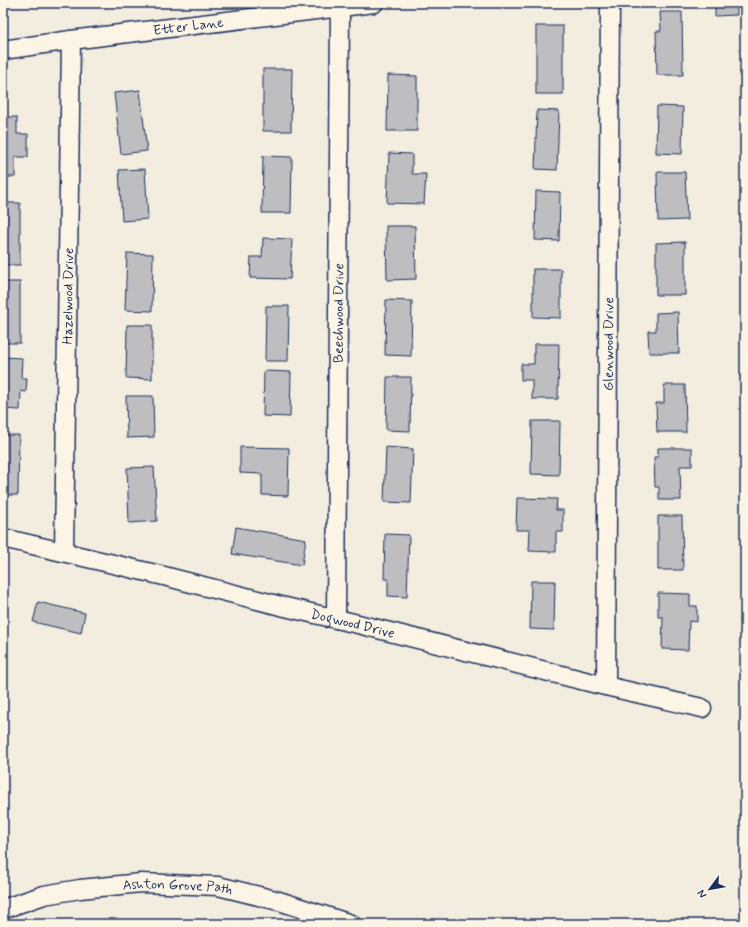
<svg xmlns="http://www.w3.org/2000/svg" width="748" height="927" font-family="Mynerve,sans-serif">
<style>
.building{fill:#bebec0;stroke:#1b2f5e}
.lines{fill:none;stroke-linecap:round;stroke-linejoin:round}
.minor-casing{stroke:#1b2f5e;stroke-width:21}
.minor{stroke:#fcf5e5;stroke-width:18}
.labels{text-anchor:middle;stroke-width:3;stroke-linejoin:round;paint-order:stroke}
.street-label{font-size:14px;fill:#1b2f5e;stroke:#fcf5e5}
</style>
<rect width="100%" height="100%" fill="#f3ede0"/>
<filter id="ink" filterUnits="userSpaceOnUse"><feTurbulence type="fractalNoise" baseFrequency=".025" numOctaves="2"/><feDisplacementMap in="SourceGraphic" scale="8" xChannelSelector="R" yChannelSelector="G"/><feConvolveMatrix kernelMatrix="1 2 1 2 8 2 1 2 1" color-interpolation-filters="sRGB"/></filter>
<g filter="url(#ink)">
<g class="building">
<polygon points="715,3 737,3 737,15 715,16"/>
<polygon points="660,12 682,12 683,75 657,75 656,31 661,31"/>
<rect x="536" y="26" width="27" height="68"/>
<polygon points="263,69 292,69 291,131 263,131"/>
<polygon points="388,75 417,76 417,131 387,131"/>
<polygon points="140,90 147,151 121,154 114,93"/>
<polygon points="657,106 683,107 682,154 656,153"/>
<polygon points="537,110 559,111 557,170 535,169"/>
<polygon points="3,117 17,117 17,134 28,134 28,157 15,157 15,177 3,177"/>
<polygon points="389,153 412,154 412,174 426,174 424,204 387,203"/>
<polygon points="263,156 292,157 291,213 262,213"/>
<polygon points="145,169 148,219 122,221 119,170"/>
<polygon points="657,172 685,172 687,220 658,221"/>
<polygon points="536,191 560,192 559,241 535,240"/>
<rect x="3" y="203" width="17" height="62"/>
<polygon points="386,226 415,226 416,279 387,280"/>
<polygon points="263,238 292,239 290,279 250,278 251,257 262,257"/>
<polygon points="685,242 685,295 656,295 656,243"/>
<polygon points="127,253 153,254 152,311 125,310"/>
<polygon points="533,269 561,269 561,318 533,317"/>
<rect x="3" y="282" width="17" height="61"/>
<polygon points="386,300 412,301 411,356 385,355"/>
<polygon points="266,306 289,306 288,361 265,361"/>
<polygon points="678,312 679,353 649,353 648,331 656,331 656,313"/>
<polygon points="127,325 152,325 152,379 126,378"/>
<polygon points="534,344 559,344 558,399 532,399 532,380 521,380 521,364 534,364"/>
<polygon points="3,357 22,358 21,378 27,378 26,392 21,391 20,410 3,409"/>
<polygon points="264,371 291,372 290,417 263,416"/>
<polygon points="387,377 411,377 410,431 386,430"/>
<polygon points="664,385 685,385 686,432 657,432 656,403 664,403"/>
<polygon points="126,396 153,396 154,437 127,438"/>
<polygon points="532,421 560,421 559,475 531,474"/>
<polygon points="3,435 19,435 18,495 3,495"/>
<polygon points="240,447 289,448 288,496 262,495 262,474 240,473"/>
<polygon points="386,447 413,449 411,503 384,502"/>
<polygon points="658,448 692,448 692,466 680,466 681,500 659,500 659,487 655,487 654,457 658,457"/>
<polygon points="154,467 157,521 129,523 127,468"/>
<polygon points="517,498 557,499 556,510 563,510 563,532 556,532 556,552 529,551 530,530 516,530"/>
<polygon points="658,516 682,516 683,570 658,570"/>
<polygon points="236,527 306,539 302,565 232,554"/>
<polygon points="385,534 409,535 407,597 388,596 388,579 384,579"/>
<polygon points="531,581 555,581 554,630 530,629"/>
<polygon points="658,593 690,594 690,606 697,606 697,622 689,621 688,650 662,649 663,617 658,617"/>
<polygon points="38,602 85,613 81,633 33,622"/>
</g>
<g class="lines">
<defs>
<g id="minor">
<path id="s1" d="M3,50L71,40L374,3"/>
<path id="s2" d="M3,538L164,576L281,606L358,624L597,684L702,708"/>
<path id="s3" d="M64,552L71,40"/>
<path id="s4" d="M336,619L340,8"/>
<path id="s5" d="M606,686L610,3"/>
<path id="s6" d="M3,909L44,895L80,889L141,883L218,886L279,901L351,924"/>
</g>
</defs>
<use href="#minor" class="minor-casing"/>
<use href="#minor" class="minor"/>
</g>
</g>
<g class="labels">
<g class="street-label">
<text dy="5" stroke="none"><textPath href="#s1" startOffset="187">Etter Lane</textPath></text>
<text dy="5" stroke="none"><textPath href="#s3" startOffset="256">Hazelwood Drive</textPath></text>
<text dy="5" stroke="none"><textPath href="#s4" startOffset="306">Beechwood Drive</textPath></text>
<text dy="5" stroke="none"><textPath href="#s5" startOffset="342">Glenwood Drive</textPath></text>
<text dy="5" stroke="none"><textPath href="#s2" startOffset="360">Dogwood Drive</textPath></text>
<text dy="5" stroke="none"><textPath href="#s6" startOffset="178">Ashton Grove Path</textPath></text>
</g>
</g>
<rect width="748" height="927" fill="none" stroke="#fcf5e5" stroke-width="16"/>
<rect x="8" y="8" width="732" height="911" fill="none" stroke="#1b2f5e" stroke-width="1.5" filter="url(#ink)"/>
<g transform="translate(710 889) rotate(238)" stroke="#fcf5e5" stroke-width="3" paint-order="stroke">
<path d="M0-3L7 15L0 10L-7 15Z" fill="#1b2f5e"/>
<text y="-6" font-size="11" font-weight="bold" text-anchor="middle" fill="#1b2f5e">N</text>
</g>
</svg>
